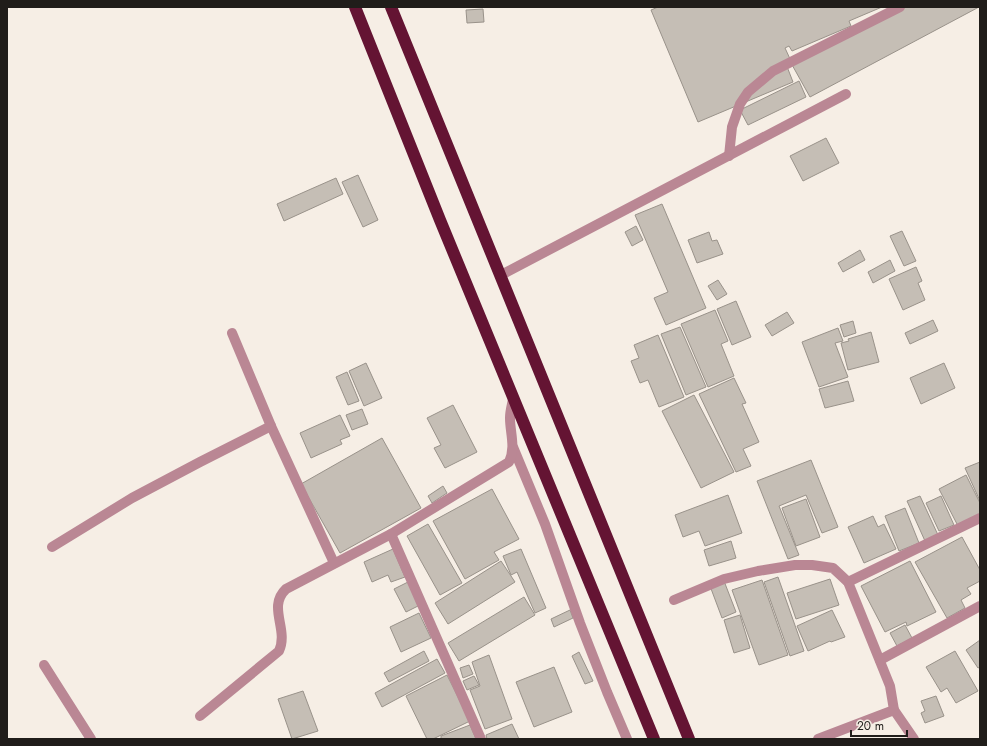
<svg xmlns="http://www.w3.org/2000/svg" width="987" height="746" font-family="Jost,sans-serif">
<style>
.building{fill:#c5beb5;stroke:#99928a}
.lines{fill:none;stroke-linecap:round;stroke-linejoin:round}
.minor{stroke:#ba8794;stroke-width:10}
.highway{stroke:#641433;stroke-width:12}
</style>
<rect width="100%" height="100%" fill="#f6eee5"/>
<g class="building">
<polygon points="658,7 882,7 849,21 851,26 792,51 789,46 785,48 791,61 786,64 793,82 698,122 651,10"/>
<polygon points="896,7 979,7 810,97 791,63"/>
<polygon points="483,9 484,22 467,23 466,10"/>
<polygon points="799,81 806,97 748,125 740,110"/>
<polygon points="826,138 839,163 803,181 790,156"/>
<polygon points="358,175 378,220 363,227 342,182"/>
<polygon points="336,178 343,194 284,221 277,204"/>
<polygon points="662,204 706,308 666,325 654,298 668,292 635,215"/>
<polygon points="636,226 643,240 632,246 625,232"/>
<polygon points="902,231 916,261 904,266 890,236"/>
<polygon points="709,232 712,241 717,240 723,254 697,263 688,240"/>
<polygon points="860,250 865,260 843,272 838,263"/>
<polygon points="890,260 895,271 873,283 868,272"/>
<polygon points="916,267 922,281 918,283 925,300 903,310 889,279"/>
<polygon points="718,280 727,294 717,300 708,286"/>
<polygon points="736,301 751,337 732,345 717,309"/>
<polygon points="715,310 728,341 721,344 734,376 708,387 681,324"/>
<polygon points="787,312 794,323 772,336 765,325"/>
<polygon points="933,320 938,331 910,344 905,333"/>
<polygon points="853,321 856,333 844,337 840,325"/>
<polygon points="680,327 706,387 686,395 661,334"/>
<polygon points="838,328 843,341 835,343 848,377 819,387 802,342"/>
<polygon points="871,332 879,362 848,370 841,343 849,341 848,339"/>
<polygon points="658,335 684,397 659,407 648,380 640,383 631,361 639,358 634,345"/>
<polygon points="366,363 382,398 364,406 349,371"/>
<polygon points="944,363 955,388 921,404 910,378"/>
<polygon points="347,372 359,401 348,405 336,377"/>
<polygon points="734,378 746,403 742,404 759,442 743,449 751,466 736,472 699,394"/>
<polygon points="848,381 854,401 825,408 819,389"/>
<polygon points="694,395 734,472 701,488 662,411"/>
<polygon points="453,405 477,452 445,468 434,448 441,445 427,418"/>
<polygon points="362,409 368,424 352,430 346,415"/>
<polygon points="340,415 350,436 340,440 342,444 311,458 300,433"/>
<polygon points="382,438 421,508 340,553 301,484"/>
<polygon points="811,460 838,527 822,533 806,495 779,506 799,555 788,559 757,481"/>
<polygon points="980,462 980,501 965,468"/>
<polygon points="966,475 980,503 980,514 958,526 939,489"/>
<polygon points="443,486 447,493 432,503 428,496"/>
<polygon points="492,489 519,539 494,552 499,560 465,579 433,521"/>
<polygon points="728,495 742,533 705,546 699,531 683,537 675,515"/>
<polygon points="920,496 938,535 925,541 907,501"/>
<polygon points="941,496 954,525 939,531 926,503"/>
<polygon points="806,499 820,537 796,546 782,508"/>
<polygon points="905,508 919,543 899,551 885,516"/>
<polygon points="873,516 878,527 884,524 896,549 864,563 848,527"/>
<polygon points="428,524 462,583 440,595 407,536"/>
<polygon points="962,537 980,570 980,581 967,588 971,594 961,600 965,608 947,618 915,562"/>
<polygon points="731,541 736,558 709,566 704,550"/>
<polygon points="393,549 405,577 391,582 388,575 372,582 364,562"/>
<polygon points="521,549 546,608 535,613 517,572 511,575 503,556"/>
<polygon points="501,561 515,582 448,624 435,603"/>
<polygon points="910,561 936,612 907,626 906,622 885,632 861,586"/>
<polygon points="778,577 804,651 790,656 764,582"/>
<polygon points="830,579 839,605 796,619 787,593"/>
<polygon points="762,580 788,655 759,665 732,590"/>
<polygon points="724,581 736,612 722,618 710,586"/>
<polygon points="408,582 420,605 406,612 394,589"/>
<polygon points="524,597 535,615 459,661 448,643"/>
<polygon points="570,610 573,618 554,627 551,619"/>
<polygon points="832,610 845,637 831,642 830,641 808,651 797,626"/>
<polygon points="419,613 431,638 401,652 390,627"/>
<polygon points="740,615 750,648 734,653 724,620"/>
<polygon points="905,625 912,638 897,646 890,633"/>
<polygon points="980,640 980,667 978,668 966,650"/>
<polygon points="424,651 429,661 389,682 384,673"/>
<polygon points="955,651 978,691 956,703 947,688 941,692 926,667"/>
<polygon points="579,652 593,681 585,684 572,656"/>
<polygon points="489,655 512,719 485,729 470,690 480,686 472,662"/>
<polygon points="437,659 445,673 382,707 375,693"/>
<polygon points="469,665 473,674 463,678 460,668"/>
<polygon points="554,667 572,712 534,727 516,682"/>
<polygon points="447,675 470,721 433,739 427,739 406,696"/>
<polygon points="474,676 479,685 467,690 463,681"/>
<polygon points="303,691 318,731 292,739 278,699"/>
<polygon points="936,696 944,716 925,723 921,713 925,711 921,701"/>
<polygon points="512,724 519,739 487,739 486,735"/>
<polygon points="470,725 476,739 441,739 441,736"/>
</g>
<g class="lines">
<g class="minor">
<polyline points="729,156 732,127 740,104 748,92 773,71 900,7"/>
<polyline points="501,275 846,94"/>
<polyline points="232,333 271,426 334,563"/>
<polyline points="513,447 545,524 580,623 607,692 627,739"/>
<polyline points="391,534 481,739"/>
<polyline points="52,547 132,498 200,462 271,426"/>
<polyline points="848,582 980,518"/>
<polyline points="674,600 724,579 758,571 795,565 812,565 833,568 848,582 890,686 894,710 818,739"/>
<polyline points="880,660 980,606"/>
<polyline points="44,665 91,739"/>
<polyline points="894,710 914,739"/>
<path d="M200,716L279,651C289,629 267,607 286,589L391,534L509,462C516,447 510,433 510,418C510,411 512,405 513,399"/>
</g>
<g class="highway">
<polyline points="355,7 440,220 654,739"/>
<polyline points="391,7 689,739"/>
</g>
</g>
<rect width="987" height="746" fill="none" stroke="#201d1a" stroke-width="16"/>
<path d="M851 730v6h56v-6" fill="none" stroke="#201d1a" stroke-width="2"/>
<text x="857" y="730" font-size="12" fill="#201d1a" stroke="#f6eee5" stroke-width="3" paint-order="stroke">20 m</text>
</svg>
